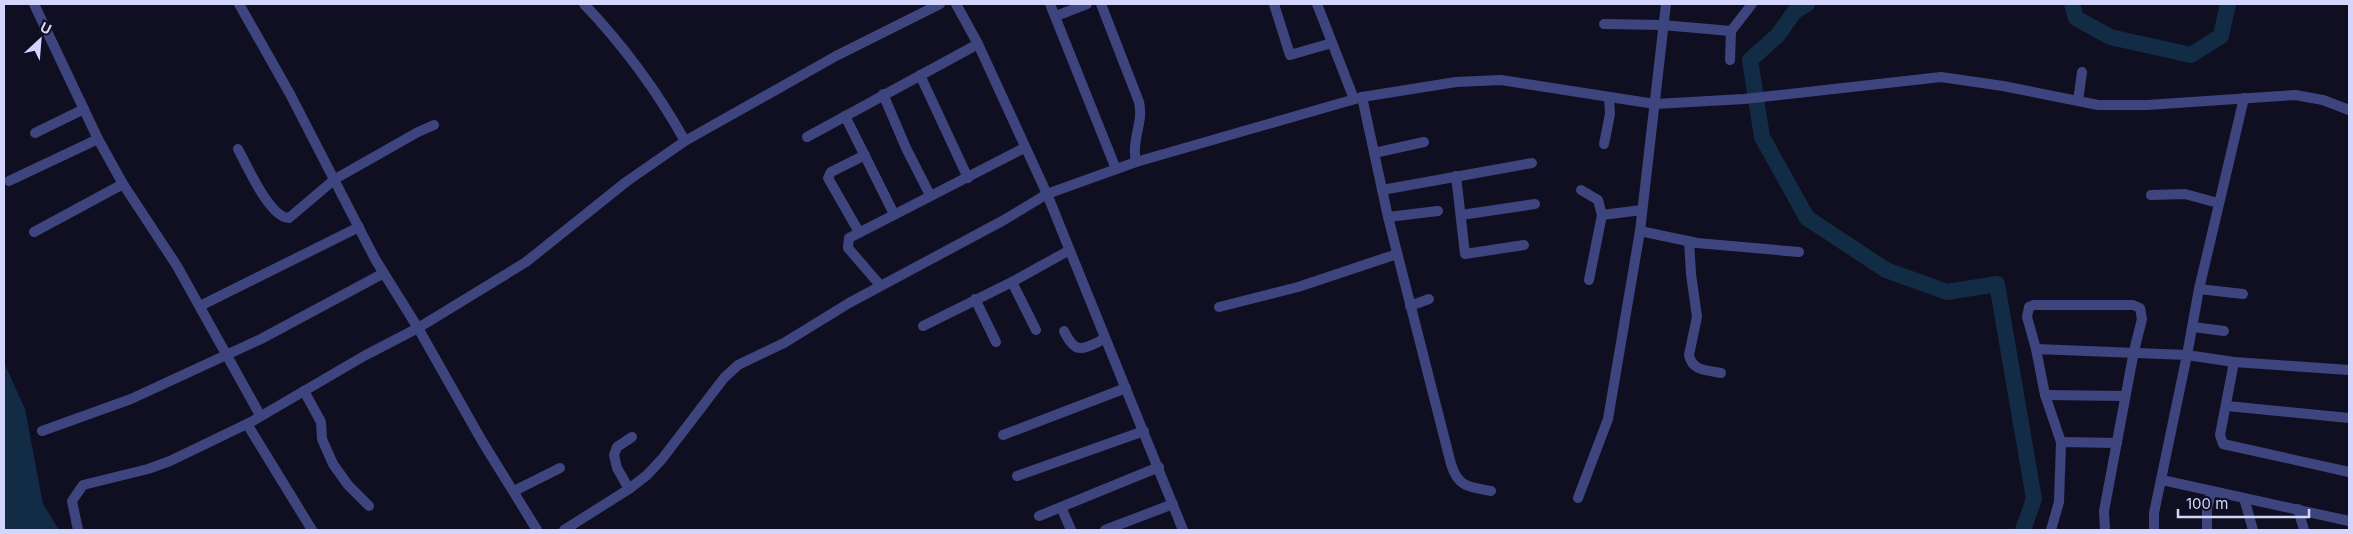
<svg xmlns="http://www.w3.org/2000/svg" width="2353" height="534" font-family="Inter,sans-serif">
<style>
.water{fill:#112c44}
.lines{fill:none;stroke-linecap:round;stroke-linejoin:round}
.river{stroke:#112c44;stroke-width:16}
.minor{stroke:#3e457e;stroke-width:10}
</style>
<rect width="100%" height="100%" fill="#100f22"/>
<polygon class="water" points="4,363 25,409 43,504 59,530 4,530"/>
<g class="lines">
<g class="river">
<polyline points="1807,4 1795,11 1778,35 1750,60 1762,137 1807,218 1886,270 1947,292 1997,284 2034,499 2023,530"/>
<polyline points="2072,4 2076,18 2110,37 2191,55 2221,36 2228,4"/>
</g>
<g class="minor">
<polyline points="34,4 98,139 123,184 177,266 260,415"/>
<polyline points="239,4 290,94 375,259 418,328 482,441 537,530"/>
<path d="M584,4C625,47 656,89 685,141"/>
<polyline points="956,4 978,44 1047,194 1183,530"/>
<polyline points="1050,4 1116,169"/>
<path d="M1101,4L1139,102C1144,123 1131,139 1136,162"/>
<polyline points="1274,4 1290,55 1332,43"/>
<polyline points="1317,4 1354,99"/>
<polyline points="1056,16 1087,4"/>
<polyline points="1604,24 1662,25 1731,31"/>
<polyline points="1730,60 1731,31 1752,4"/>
<polyline points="920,75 968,178"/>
<polyline points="883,94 906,148 930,195"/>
<path d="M1362,97L1388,217L1451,464C1458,487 1468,487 1491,491"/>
<polyline points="2244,98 2199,289 2187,355 2234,362 2349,370"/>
<polyline points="2078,101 2082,72"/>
<polyline points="845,116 894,214"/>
<polyline points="35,133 84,109"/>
<polyline points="807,137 978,44"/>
<polyline points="1604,144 1610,114 1609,98"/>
<path d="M238,149C247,166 270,218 289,218L335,179L418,132L434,125"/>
<polyline points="1374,153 1424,142"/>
<polyline points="1456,176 1465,254 1524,245"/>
<polyline points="9,181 98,139"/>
<polyline points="1382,190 1532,163"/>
<polyline points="1581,190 1598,200 1602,215"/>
<polyline points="2151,195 2185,194 2218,203"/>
<polyline points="1461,215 1535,204"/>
<polyline points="1388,217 1438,211"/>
<polyline points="1640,231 1697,243 1799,252"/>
<polyline points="34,232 123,184"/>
<polyline points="859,232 828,178 831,172 865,155"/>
<path d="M1689,241L1691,274L1697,317L1689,355C1692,371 1707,370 1721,373"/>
<polyline points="1589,280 1602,215 1642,210"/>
<polyline points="1012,282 1036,330"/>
<polyline points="880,285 848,248 849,238 1024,148"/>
<polyline points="2199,289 2243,294"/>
<polyline points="975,299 996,342"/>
<polyline points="200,306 359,227"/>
<polyline points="1410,306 1429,299"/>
<polyline points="1219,307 1298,287 1397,254"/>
<polyline points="923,326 1012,282 1068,251"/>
<polyline points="2193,327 2224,331"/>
<path d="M1064,331C1076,356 1083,349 1104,339"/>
<polyline points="2036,349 2027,317 2029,307 2034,305 2133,305 2140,308 2142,319 2134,351 2104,511 2105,530"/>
<polyline points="2234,362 2220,435 2223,444 2349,472"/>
<polyline points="304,391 321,422 322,439 333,464 348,485 369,506"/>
<polyline points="2045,395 2125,396"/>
<polyline points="2227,406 2349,418"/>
<polyline points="247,424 312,530"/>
<polyline points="42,431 131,399 261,339 384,273"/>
<polyline points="1003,435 1126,388"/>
<polyline points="2061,442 2117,443"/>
<polyline points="1017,476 1144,431"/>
<polyline points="2162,480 2349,521"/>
<polyline points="629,489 617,468 614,455 617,447 632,437"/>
<polyline points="514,491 560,468"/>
<polyline points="1578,498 1608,419 1640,231 1666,4"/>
<polyline points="2244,498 2253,530"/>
<polyline points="1061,507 1071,530"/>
<polyline points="2298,509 2304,530"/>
<polyline points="1039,516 1159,467"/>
<polyline points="78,530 72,501 83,485 148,469 170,461 251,422 364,356 418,328 526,262 626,182 685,141 836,56 940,4"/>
<polyline points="564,530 629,489 647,475 662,459 724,378 738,365 784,343 849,303 1004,220 1047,194 1136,162 1362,97 1456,82 1501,80 1655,104 1744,99 1941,77 2003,86 2098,105 2147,105 2295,95 2323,100 2349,110"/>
<polyline points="1105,530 1173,504"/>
<polyline points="2051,530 2059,502 2061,442 2045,395 2036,349 2187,355 2154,513 2154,530"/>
<polyline points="2207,530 2207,508 2212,491"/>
</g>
</g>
<rect width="2353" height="534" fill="none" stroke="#d4d5fc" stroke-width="10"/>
<g transform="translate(40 40) rotate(26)" stroke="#100f22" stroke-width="4" paint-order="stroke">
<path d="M0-4L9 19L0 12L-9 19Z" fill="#d4d5fc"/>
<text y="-8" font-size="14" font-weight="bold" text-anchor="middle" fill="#d4d5fc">U</text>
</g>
<path d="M2178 509v8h131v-8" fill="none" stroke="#d4d5fc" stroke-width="2.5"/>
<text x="2186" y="509" font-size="15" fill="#d4d5fc" stroke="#100f22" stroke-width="4" paint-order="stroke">100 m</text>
</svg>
